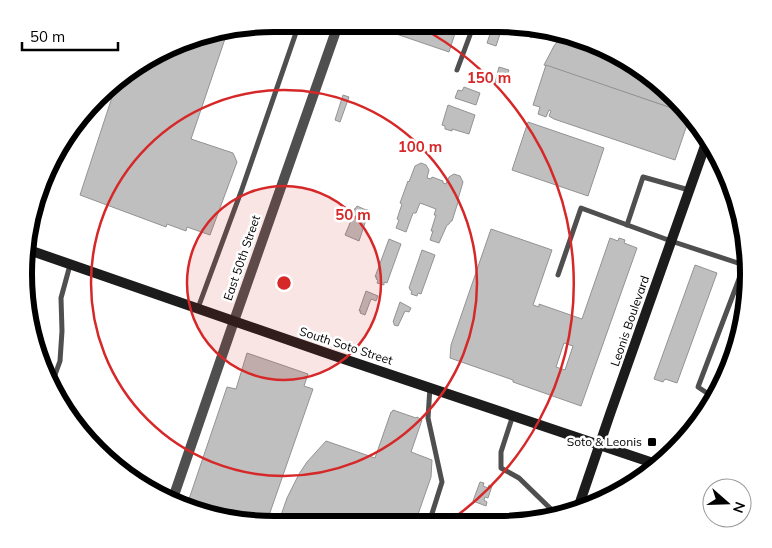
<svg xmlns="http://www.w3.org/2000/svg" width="772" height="548" font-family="Mulish,sans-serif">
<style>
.building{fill:#bfbfbf;stroke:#939393;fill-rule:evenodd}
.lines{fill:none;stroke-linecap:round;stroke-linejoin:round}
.service{stroke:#4f4f4f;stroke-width:5}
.minor{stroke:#4f4f4f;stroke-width:10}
.secondary{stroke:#1c1c1c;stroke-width:10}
.ring{fill:none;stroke:#d62828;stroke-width:2.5}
.poi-dot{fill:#000;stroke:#fff;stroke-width:2}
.labels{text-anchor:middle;stroke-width:5;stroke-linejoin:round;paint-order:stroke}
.street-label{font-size:12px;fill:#000;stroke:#fff}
.poi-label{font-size:12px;fill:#000;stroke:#fff;text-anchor:end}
.rim{fill:none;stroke:#000;stroke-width:6}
.centre{fill:#d62828;stroke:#fff;stroke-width:2.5}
.ring-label{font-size:15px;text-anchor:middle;font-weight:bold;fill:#d62828;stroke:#fff;stroke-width:5;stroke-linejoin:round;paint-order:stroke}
</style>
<rect width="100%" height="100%" fill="#fff"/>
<g class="building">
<polygon points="370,25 457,27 449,52"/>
<polygon points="492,28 502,28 496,46 487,43"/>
<polygon points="521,28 541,29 531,38"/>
<polygon points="228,30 191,139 233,153 237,162 210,235 187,227 186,231 167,224 166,227 80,195 117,82 135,66 209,32"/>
<polygon points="563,34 623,57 686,109 689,114 544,65 554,46"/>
<polygon points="546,65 689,114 690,116 675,160 554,119 549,116 551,111 549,110 546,117 538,114 540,107 533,105"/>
<polygon points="499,67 509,70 504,85 495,82"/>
<polygon points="464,87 480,93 476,105 455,98 458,90 462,91"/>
<polygon points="343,95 349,97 340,122 335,120"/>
<polygon points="448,105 475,115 469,134 452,129 452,131 445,129 445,126 442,125"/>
<polygon points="528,122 604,148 588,196 512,170"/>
<polygon points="421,163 426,165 429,170 427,178 431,179 432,177 443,181 443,183 446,184 449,177 454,174 460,176 463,182 458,199 459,199 452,221 451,221 449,224 447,225 439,243 430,240 433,231 431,231 436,215 434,215 436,209 420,203 416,213 413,213 406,232 396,228 399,220 397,219 402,204 400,203 408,181 409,182 415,166"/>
<polygon points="357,206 366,210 367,209 369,211 359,241 345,235 355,211 354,209 355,209"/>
<path d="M491,229L552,250L533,305L539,307V304L582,319L610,238L618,241L619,238L625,240L624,243L637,248L581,406L513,382V380L450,358L451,345ZM564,343L573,346L565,370L556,367Z"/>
<polygon points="389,239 401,244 387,283 384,282 384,285 377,283 378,280 376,279 377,277 375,277"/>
<polygon points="422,250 435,255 421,294 418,293 417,296 411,294 412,291 410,290 410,289 409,288"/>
<polygon points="695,265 717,273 677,383 665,379 663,382 654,379"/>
<polygon points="366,291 378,296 376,301 371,299 365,315 360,313 361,311 359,311"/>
<polygon points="400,302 411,308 409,312 405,311 398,326 394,325 394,323 393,322"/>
<polygon points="247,353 308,374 304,386 313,389 266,524 258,524 187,505 227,387 236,389"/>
<polygon points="393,410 416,418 417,417 422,420 411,452 432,460 431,477 415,523 278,524 287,498 299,474 307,462 326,441 375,458 391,412 392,412"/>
<polygon points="480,482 484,483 483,486 488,488 489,485 492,486 488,498 485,497 484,500 487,502 486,506 473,501"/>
</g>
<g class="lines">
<g class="service">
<polyline points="457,70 473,27"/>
<polyline points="627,225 643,177 689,190"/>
<polyline points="26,246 38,212"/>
<polyline points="558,275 581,208 671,241 744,265"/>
<polyline points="198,308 242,189 299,24"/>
<polyline points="51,386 60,361 62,331 61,298 70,265"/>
<polyline points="713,397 698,387 744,266"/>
<polyline points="513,415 501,452 501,468 519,478 556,514"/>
<polyline points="429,523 442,482 428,418 430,387"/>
</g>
<polyline class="minor" points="172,501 234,321 338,25"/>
<g class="secondary">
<polyline points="26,249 332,355 659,465"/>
<polyline points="578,508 610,414 706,143"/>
</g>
</g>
<circle cx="284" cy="283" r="97" fill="#d62828" fill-opacity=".12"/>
<g class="ring">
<circle cx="284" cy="283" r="97"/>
<circle cx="284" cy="283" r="193"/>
<path d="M420 27A290 290 0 0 1 448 522"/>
</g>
<rect class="poi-dot" x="647" y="437" width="10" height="10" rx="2.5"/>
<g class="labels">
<g class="street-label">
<text transform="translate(242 258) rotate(-71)" y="4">East 50th Street</text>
<text transform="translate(630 321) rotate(-71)" y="4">Leonis Boulevard</text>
<text transform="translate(346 346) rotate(18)" y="4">South Soto Street</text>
</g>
<g class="poi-label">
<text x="642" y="446">Soto &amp; Leonis</text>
</g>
</g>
<path d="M0 0H772V548H0ZM274 32H498A242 242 0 0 1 740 274V274A242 242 0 0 1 498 516H274A242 242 0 0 1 32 274V274A242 242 0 0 1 274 32Z" fill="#fff" fill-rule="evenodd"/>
<path class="rim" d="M274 32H498A242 242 0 0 1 740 274V274A242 242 0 0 1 498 516H274A242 242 0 0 1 32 274V274A242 242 0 0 1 274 32Z"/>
<circle cx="284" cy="283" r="8" class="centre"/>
<g class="ring-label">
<text x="489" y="83">150 m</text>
<text x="420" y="152">100 m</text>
<text x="353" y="220">50 m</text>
</g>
<g transform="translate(727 503) rotate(110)"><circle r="24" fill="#ffffff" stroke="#999999"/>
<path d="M0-4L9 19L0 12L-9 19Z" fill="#000000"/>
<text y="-8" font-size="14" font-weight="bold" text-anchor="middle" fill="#000000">N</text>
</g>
<path d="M22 42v8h96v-8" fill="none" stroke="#000000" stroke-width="2.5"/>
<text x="30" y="42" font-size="15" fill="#000000" stroke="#ffffff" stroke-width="4" paint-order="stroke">50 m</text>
</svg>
